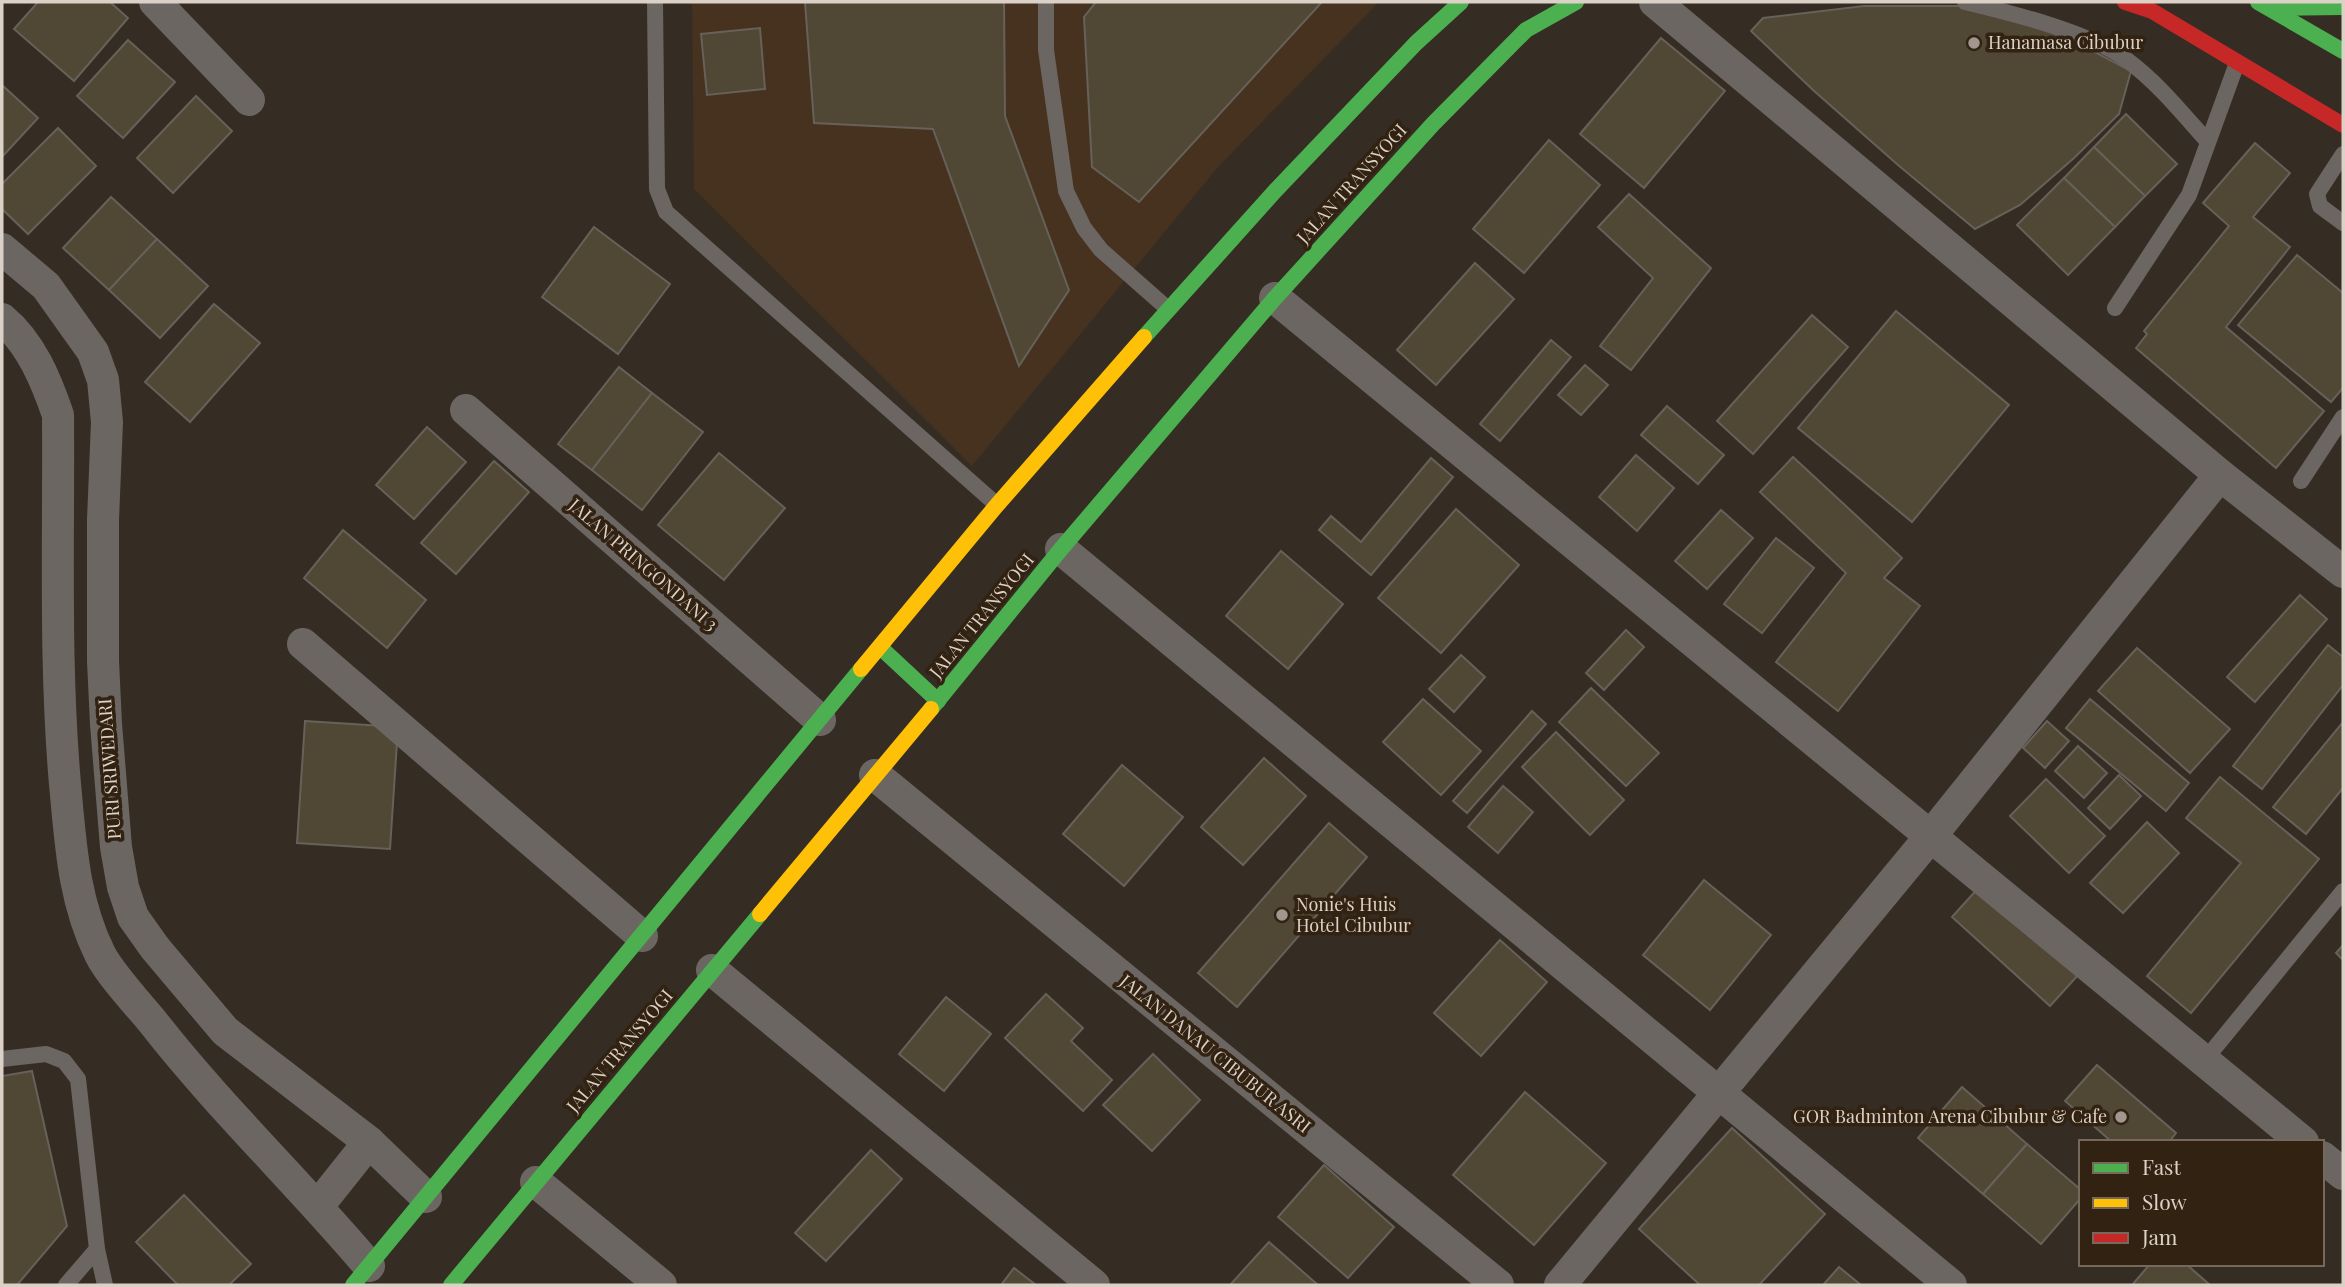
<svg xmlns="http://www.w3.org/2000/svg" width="2345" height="1287" font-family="'Playfair Display',serif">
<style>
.built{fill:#46321f}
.building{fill:#504735;stroke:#666159;stroke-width:2}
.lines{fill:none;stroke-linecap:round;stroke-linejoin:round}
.lane{stroke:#6b6662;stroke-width:16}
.street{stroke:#6b6662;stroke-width:32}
.fast{stroke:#4caf50;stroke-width:16}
.slow{stroke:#ffc107;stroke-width:16}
.jam{stroke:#c62828;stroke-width:16}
.poi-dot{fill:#a2978e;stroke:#322212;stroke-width:2.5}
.labels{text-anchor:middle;stroke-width:7;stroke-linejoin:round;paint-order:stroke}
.poi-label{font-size:18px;fill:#dcd1c7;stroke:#322212;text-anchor:start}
.street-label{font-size:18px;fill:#dcd1c7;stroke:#322212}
</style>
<rect width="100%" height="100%" fill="#352c24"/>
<polygon class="built" points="692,2 1379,2 1218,167 972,466 694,189"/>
<g class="building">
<polygon points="38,2 110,2 128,18 74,81 14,29"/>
<polygon points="805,2 1004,2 1005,116 1069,290 1019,366 933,129 814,123"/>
<polygon points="1096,2 1322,2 1139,202 1092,167 1084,17"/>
<polygon points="1864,6 1961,6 2049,28 2131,71 2119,114 2074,158 2020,205 1975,229 1898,165 1813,90 1751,31 1763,18"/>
<polygon points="760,28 765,89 707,95 701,34"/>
<polygon points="1661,38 1725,91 1644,188 1580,134"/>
<polygon points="128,40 175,82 123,138 77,96"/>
<polygon points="2,85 38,118 2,157"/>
<polygon points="196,96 232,131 173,193 137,158"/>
<polygon points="2126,114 2177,164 2145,196 2094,147"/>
<polygon points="58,128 96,166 28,234 2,209 2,184"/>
<polygon points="1549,140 1600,185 1524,273 1473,229"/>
<polygon points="2255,143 2290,173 2253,217 2290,247 2226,327 2324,411 2276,468 2136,348 2147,334 2144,331 2229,226 2203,203"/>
<polygon points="2094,147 2145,196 2115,227 2064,178"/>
<polygon points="2064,178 2115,227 2068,275 2017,225"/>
<polygon points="1629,194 1711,268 1631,370 1600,346 1653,278 1598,227"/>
<polygon points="111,197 157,239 109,290 63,248"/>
<polygon points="594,227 670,284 618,354 542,297"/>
<polygon points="157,239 208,286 160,338 109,290"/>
<polygon points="2297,255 2343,293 2343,388 2331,402 2238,325"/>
<polygon points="1475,263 1514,299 1436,385 1397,350"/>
<polygon points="214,304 260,343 190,422 145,382"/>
<polygon points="1896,311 2009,405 1912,522 1798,428"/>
<polygon points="1812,315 1848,347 1753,454 1717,421"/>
<polygon points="1551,340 1571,357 1500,441 1480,424"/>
<polygon points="1585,365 1608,385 1581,415 1558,395"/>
<polygon points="619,367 652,393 592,470 558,444"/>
<polygon points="652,393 703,432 642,510 592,470"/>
<polygon points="1667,406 1724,455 1698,484 1641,435"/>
<polygon points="427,427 466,462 414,519 376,485"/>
<polygon points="719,453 785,508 724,580 658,525"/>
<polygon points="1636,455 1674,488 1637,531 1599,497"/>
<polygon points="1793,457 1902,558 1884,578 1920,606 1838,711 1776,662 1846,573 1760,492"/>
<polygon points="1431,458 1453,477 1371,575 1319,530 1331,516 1361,542"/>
<polygon points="494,461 529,492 456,574 421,543"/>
<polygon points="1456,509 1519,565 1441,653 1378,598"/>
<polygon points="1721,510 1753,538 1707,589 1675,561"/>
<polygon points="343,530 426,600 387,648 304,578"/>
<polygon points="1776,538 1814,568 1762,633 1724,604"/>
<polygon points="1281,551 1343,604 1288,669 1226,616"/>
<polygon points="2300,595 2327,619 2255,702 2227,677"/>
<polygon points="1626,630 1644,647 1604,690 1586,673"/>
<polygon points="2328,645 2343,657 2343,685 2262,789 2233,766"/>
<polygon points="2137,648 2230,729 2190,773 2098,691"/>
<polygon points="1461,655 1485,677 1454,712 1429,689"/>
<polygon points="1591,688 1659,753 1626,786 1559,722"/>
<polygon points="1423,699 1481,751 1441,795 1383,742"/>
<polygon points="2090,699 2189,783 2166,811 2066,728"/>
<polygon points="1532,711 1546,724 1467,813 1453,801"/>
<polygon points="305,721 398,727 390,849 297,843"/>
<polygon points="2047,721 2069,741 2045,768 2023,748"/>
<polygon points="2343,722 2343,788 2306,834 2273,807"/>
<polygon points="1556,732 1624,800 1590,835 1522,767"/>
<polygon points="2078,746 2107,773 2084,798 2055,771"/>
<polygon points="1264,758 1306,796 1243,865 1201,827"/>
<polygon points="1122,765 1183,817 1124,886 1063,834"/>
<polygon points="2119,775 2141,796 2110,829 2088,808"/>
<polygon points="2220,777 2319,859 2191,1013 2147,976 2241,863 2186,818"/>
<polygon points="2046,779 2105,836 2069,873 2010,816"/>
<polygon points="1503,786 1533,812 1498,853 1468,827"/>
<polygon points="2147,822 2179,853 2123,913 2090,883"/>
<polygon points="1329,823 1367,857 1237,1007 1198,973"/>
<polygon points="1704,880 1771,935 1710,1010 1643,955"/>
<polygon points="1981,885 2079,974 2050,1006 1952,917"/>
<polygon points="1500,940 1547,982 1481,1056 1434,1013"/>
<polygon points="2343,945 2343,960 2336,953"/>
<polygon points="1046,994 1083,1028 1071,1041 1112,1080 1083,1111 1005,1038"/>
<polygon points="946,997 991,1034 944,1091 899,1054"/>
<polygon points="1153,1054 1200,1100 1152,1151 1103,1105"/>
<polygon points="2097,1065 2176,1133 2169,1142 2112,1142 2065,1101"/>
<polygon points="32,1071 67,1226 17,1285 2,1285 2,1076"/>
<polygon points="1962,1087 2027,1144 1983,1194 1918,1138"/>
<polygon points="1525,1092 1606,1163 1534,1245 1453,1175"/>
<polygon points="1732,1128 1825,1214 1759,1285 1700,1285 1639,1229"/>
<polygon points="2027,1144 2081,1190 2081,1198 2041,1244 1983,1194"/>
<polygon points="871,1150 902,1179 826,1261 795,1233"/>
<polygon points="1324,1165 1394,1227 1348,1278 1278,1217"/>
<polygon points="184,1195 251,1264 229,1285 178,1285 136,1242"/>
<polygon points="1269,1242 1318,1285 1230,1285"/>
<polygon points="2150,1264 2186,1264 2210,1285 2132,1285"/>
<polygon points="1839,1267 1861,1285 1823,1285"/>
<polygon points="1014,1268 1036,1285 1001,1285"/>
</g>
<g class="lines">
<g class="lane">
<polyline points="655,2 657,189 666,212 997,505"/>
<polyline points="1046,2 1046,50 1066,191 1084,228 1101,250 1168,309"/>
<path d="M1965,2C2011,13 2089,32 2127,60C2158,83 2182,113 2207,141"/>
<polyline points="2343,154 2317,194 2320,206 2343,223"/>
<polyline points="2115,308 2189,195 2237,63"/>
<polyline points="2301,481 2343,417"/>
<polyline points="2,1059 46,1054 64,1061 78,1079 97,1249"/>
<polyline points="2204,1061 2343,891"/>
<polyline points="66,1285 97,1249 105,1285"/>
</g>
<g class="street">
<polyline points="155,2 249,100"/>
<polyline points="1655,2 2220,475 2343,572"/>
<polyline points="2,249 46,286 93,352 103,380 107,422 103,520 103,661 106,724 116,847 123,887 133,917 155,948 225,1031 369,1142 426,1197"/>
<polyline points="1275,298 2303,1142"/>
<path d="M2,319C31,343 46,380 58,415C59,542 54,669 66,795C71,850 75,904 100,954C110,974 137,1003 152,1021C219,1107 299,1183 369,1266"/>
<polyline points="466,410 820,720"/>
<polyline points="1061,549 1951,1285"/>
<polyline points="303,644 642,936"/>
<polyline points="875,775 1498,1285"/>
<polyline points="712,970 1094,1285"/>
<polyline points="2322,1157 2343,1174"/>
<polyline points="536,1182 661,1285"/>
<polyline points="318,1206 369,1142"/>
<polyline points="1560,1285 1930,837 2220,475"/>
</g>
<g class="fast">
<polyline points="2258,2 2343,51"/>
<polyline points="2270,8 2343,7"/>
<polyline points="1144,337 1275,191 1416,43 1461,2"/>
<polyline points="880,647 938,701"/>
<polyline points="931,709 1061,549 1275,298 1433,124 1526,30 1576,2"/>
<polyline points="353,1285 861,669"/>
<polyline points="451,1285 760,914"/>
</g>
<g class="slow">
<polyline points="861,669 997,505 1144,337"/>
<polyline points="760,914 931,709"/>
</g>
<polyline class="jam" points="2125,2 2152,11 2343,125"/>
</g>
<g class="poi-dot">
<circle cx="1974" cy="43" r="7"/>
<circle cx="1282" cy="915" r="7"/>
<circle cx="2121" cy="1117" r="7"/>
</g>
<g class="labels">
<g class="poi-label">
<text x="1988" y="49">Hanamasa Cibubur</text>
<text x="1296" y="911">Nonie's Huis<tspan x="1296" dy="21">Hotel Cibubur</tspan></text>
<text x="2107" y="1123" text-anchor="end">GOR Badminton Arena Cibubur &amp; Cafe</text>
</g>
<g class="street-label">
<text transform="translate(1352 184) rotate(-48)" y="6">JALAN TRANSYOGI</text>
<text transform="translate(643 565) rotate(41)" y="6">JALAN PRINGONDANI 3</text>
<text transform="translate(982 616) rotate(-51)" y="6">JALAN TRANSYOGI</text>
<text transform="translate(110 769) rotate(-94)" y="6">PURI SRIWEDARI</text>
<text transform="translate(620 1051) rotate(-50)" y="6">JALAN TRANSYOGI</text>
<text transform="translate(1215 1054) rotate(39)" y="6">JALAN DANAU CIBUBUR ASRI</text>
</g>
</g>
<rect width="2345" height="1287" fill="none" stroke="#dcd1c7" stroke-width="7"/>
<rect x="2079" y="1140" width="245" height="126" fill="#322212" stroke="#76685a" stroke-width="2"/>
<rect x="2093" y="1163" width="35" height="10" fill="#4caf50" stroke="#76685a" stroke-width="2"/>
<text x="2142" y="1175" font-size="21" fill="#dcd1c7">Fast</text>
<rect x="2093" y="1198" width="35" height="10" fill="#ffc107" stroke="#76685a" stroke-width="2"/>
<text x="2142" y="1210" font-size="21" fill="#dcd1c7">Slow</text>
<rect x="2093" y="1233" width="35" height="10" fill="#c62828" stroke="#76685a" stroke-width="2"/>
<text x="2142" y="1245" font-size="21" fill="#dcd1c7">Jam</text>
</svg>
